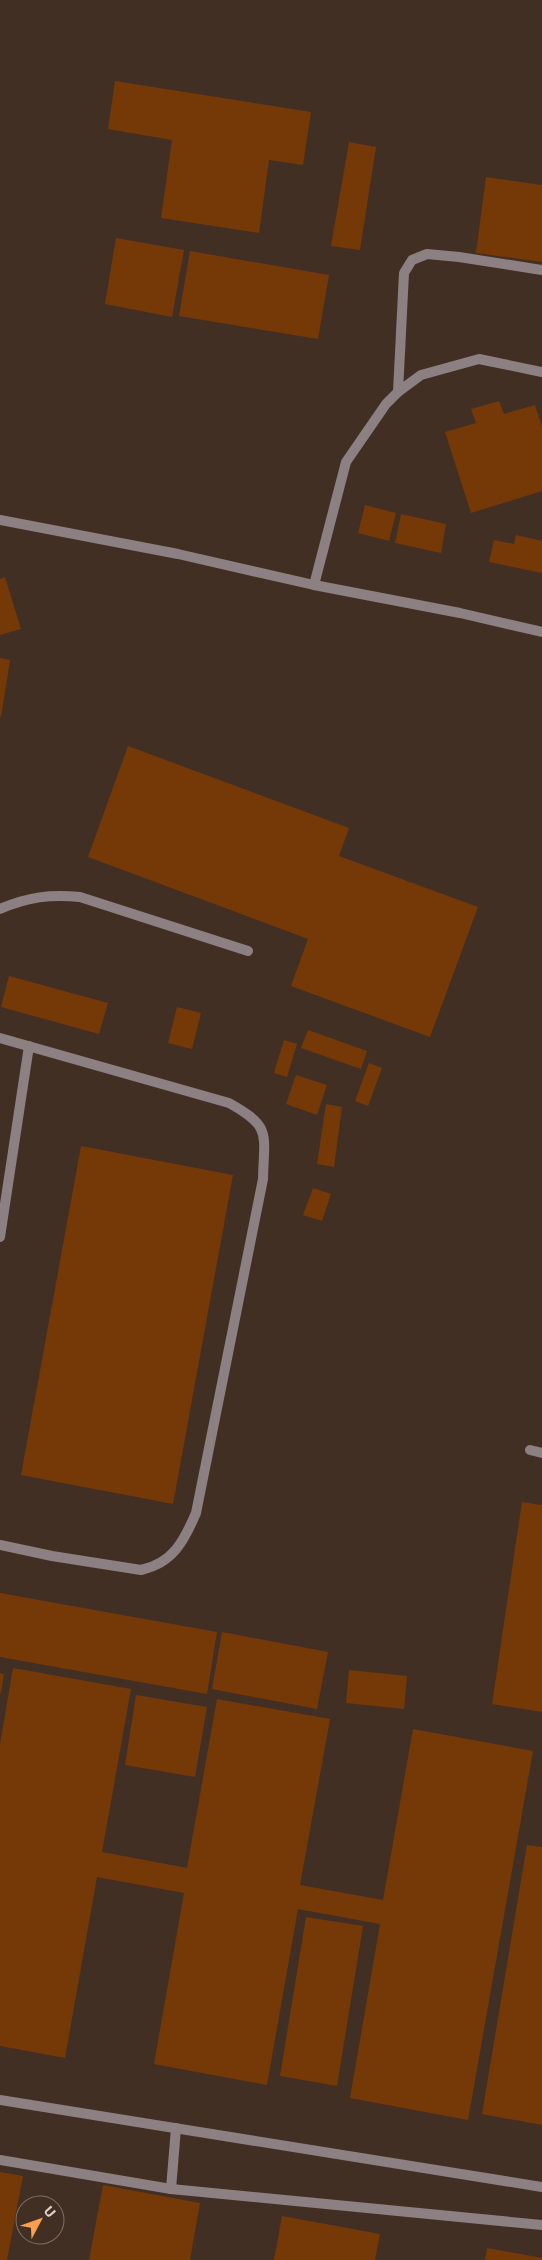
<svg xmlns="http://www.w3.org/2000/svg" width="542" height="2260" font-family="'Exo 2',sans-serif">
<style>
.building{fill:#753907}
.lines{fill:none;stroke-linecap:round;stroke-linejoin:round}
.service{stroke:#8d8082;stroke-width:10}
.minor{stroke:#8d8082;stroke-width:10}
</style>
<rect width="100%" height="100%" fill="#422f23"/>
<g class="building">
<polygon points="115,81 311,112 303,165 269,160 259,233 161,218 172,140 108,129"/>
<polygon points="349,142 376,147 360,250 331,246"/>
<polygon points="486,177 542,185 542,262 476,253"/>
<polygon points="116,238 184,250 172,317 105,304"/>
<polygon points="190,251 329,275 318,339 179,316"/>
<polygon points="499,401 504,414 535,405 542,427 542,491 471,513 445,432 476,423 471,409"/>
<polygon points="365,505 396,513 389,541 358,533"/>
<polygon points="401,514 446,524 441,553 395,543"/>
<polygon points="516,535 542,541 542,573 489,562 494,540 514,544"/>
<polygon points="5,577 21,629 0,635 0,579"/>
<polygon points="0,658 10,660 1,717 0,716"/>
<polygon points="128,746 349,828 339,856 478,907 430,1037 291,986 308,939 88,857"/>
<polygon points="9,976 108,1003 99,1034 1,1007"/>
<polygon points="177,1007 201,1013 192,1049 168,1043"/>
<polygon points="308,1030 367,1051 361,1069 301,1048"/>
<polygon points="284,1040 297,1044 287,1077 274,1073"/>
<polygon points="369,1063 382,1068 368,1106 355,1101"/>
<polygon points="296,1075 327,1085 317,1115 286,1104"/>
<polygon points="326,1104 342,1107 334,1167 317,1164"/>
<polygon points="81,1146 233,1175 173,1504 21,1475"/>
<polygon points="313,1188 331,1194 322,1221 303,1215"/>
<polygon points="522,1502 542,1505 542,1712 492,1704"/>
<polygon points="0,1593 217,1632 207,1694 0,1657"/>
<polygon points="222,1632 328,1652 317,1709 212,1689"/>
<polygon points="13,1668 131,1689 102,1852 187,1868 217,1699 330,1719 300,1885 383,1900 413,1729 533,1751 468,2120 350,2098 380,1924 298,1909 267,2085 154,2064 184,1893 97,1877 65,2058 0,2046 0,1744"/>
<polygon points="349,1670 407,1676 404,1709 346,1703"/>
<polygon points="0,1673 4,1674 1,1693 0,1693"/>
<polygon points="136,1695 207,1707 195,1777 125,1765"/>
<polygon points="527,1845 542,1847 542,2125 482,2114"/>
<polygon points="306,1917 363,1926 337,2086 280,2076"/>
<polygon points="0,2172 23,2176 7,2260 0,2260"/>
<polygon points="103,2185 200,2203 190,2260 89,2260"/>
<polygon points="282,2216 380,2234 375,2260 274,2260"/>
<polygon points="487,2248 542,2258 542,2260 485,2260"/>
</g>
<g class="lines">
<g class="service">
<polyline points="398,392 404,273 412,260 427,254 459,257 542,270"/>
<path d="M0,909C28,897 50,894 80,897L248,951"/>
<path d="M0,1038L229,1103C272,1127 264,1133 263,1179L196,1513C184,1541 173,1563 141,1570L52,1556L0,1545"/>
<polyline points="0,1237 29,1046"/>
<polyline points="0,2100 542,2187"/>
<polyline points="0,2160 171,2189 542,2225"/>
<polyline points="171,2189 176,2128"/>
</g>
<g class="minor">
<polyline points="0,520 178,554 314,585 460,613 542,632"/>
<polyline points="314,585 346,462 386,404 398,392 421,375 479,359 542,372"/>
<polyline points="530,1450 542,1453"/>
</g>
</g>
<g transform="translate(40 2220) rotate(49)"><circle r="24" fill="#422f23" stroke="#817066"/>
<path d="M0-4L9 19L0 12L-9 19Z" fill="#fb9e50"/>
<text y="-8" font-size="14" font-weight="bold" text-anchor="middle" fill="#dfd2cb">U</text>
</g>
</svg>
